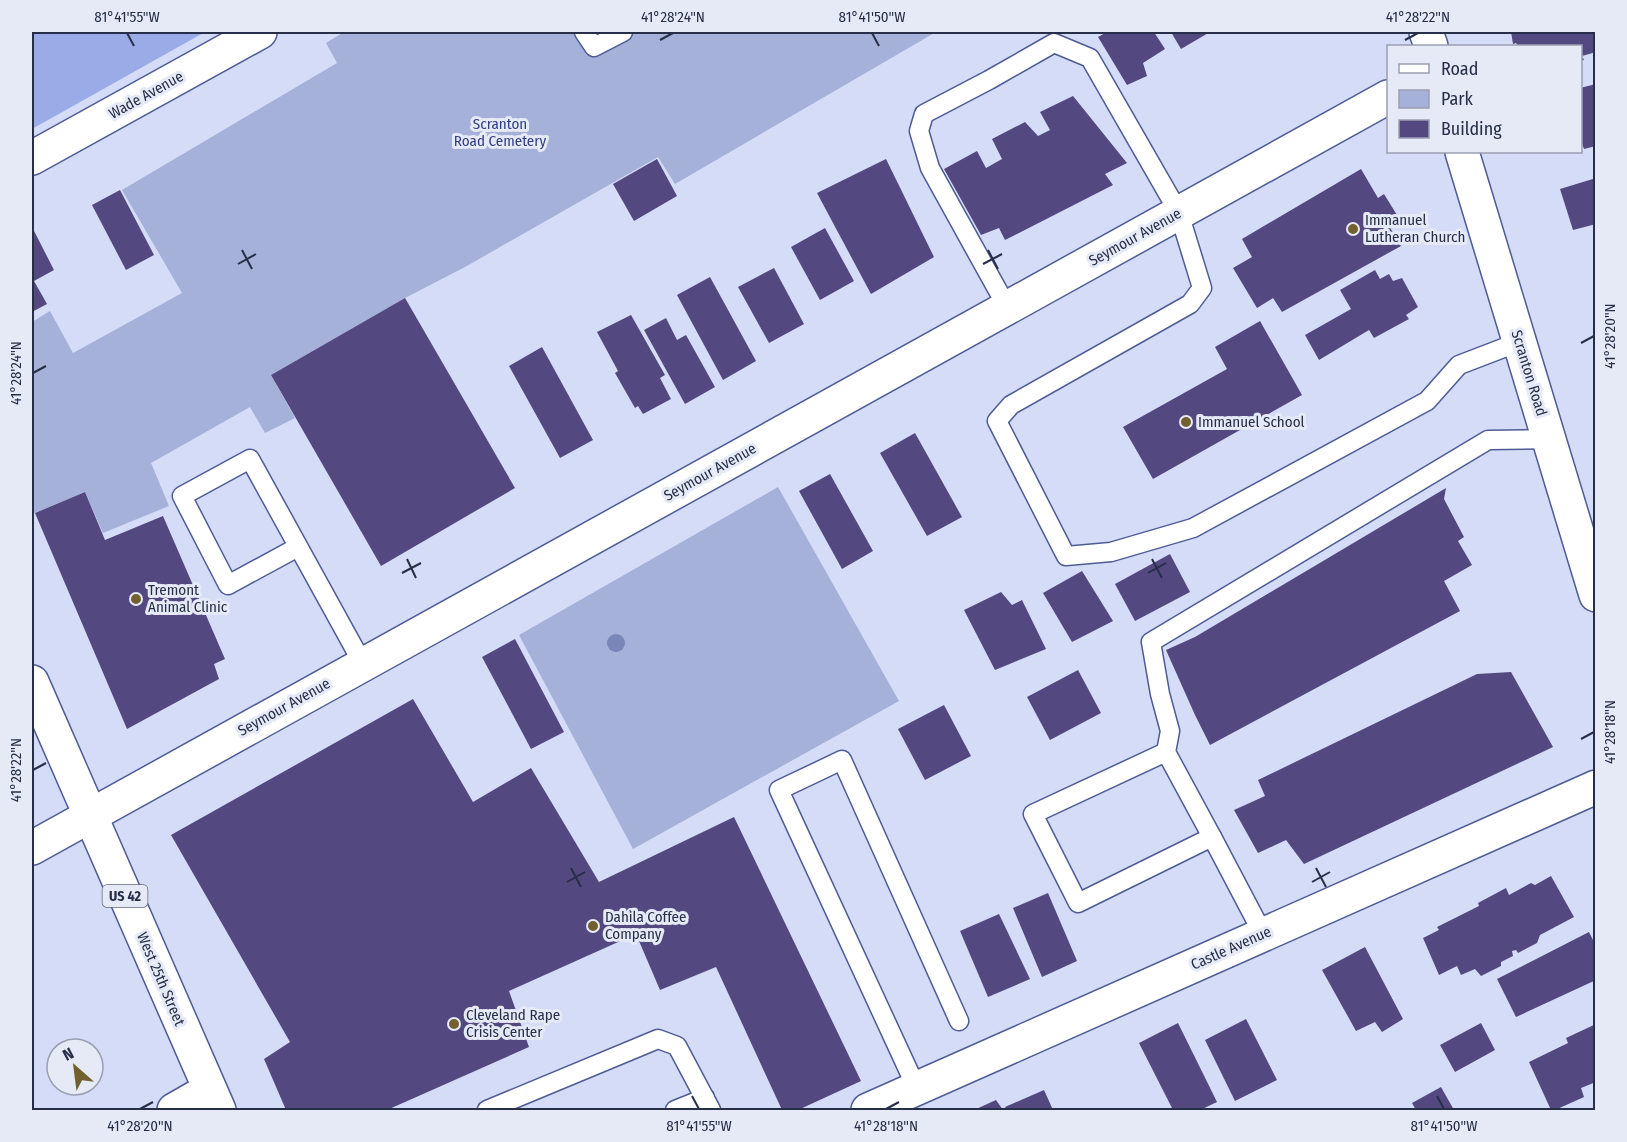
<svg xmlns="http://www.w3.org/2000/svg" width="1627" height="1142" font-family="'Fira Sans Condensed',sans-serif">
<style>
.green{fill:#a5b1d9}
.forest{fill:#9aabe7}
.building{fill:#544881}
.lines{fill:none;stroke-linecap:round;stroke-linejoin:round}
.lane-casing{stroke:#4d5c95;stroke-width:21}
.street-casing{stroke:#4d5c95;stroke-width:36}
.secondary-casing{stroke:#4d5c95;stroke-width:36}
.primary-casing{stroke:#4d5c95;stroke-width:36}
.lane{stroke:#fff;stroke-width:18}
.street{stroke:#fff;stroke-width:33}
.secondary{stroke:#fff;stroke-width:33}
.primary{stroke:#fff;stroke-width:33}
.tree{fill:#7a85b8}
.ticks{fill:none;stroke:#272e47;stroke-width:2}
.poi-dot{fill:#72612f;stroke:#e6eaf7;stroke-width:2}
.labels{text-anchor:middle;stroke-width:6;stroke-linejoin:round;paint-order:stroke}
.shield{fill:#e6eaf7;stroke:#60667c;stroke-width:1.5}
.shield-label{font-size:14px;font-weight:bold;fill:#272e47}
.street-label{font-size:15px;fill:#272e47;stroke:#e6eaf7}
.park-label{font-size:15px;fill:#303e85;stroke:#e6eaf7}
.poi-label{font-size:15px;fill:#272e47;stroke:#e6eaf7;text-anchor:start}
.neatline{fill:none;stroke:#272e47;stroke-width:2}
.ticks-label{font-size:15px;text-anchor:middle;fill:#272e47}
</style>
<rect width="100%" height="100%" fill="#d4dcf7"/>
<g class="green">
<polygon points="344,32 936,32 675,184 658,157 465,267 405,298 271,375 295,418 265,433 250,407 151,463 169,506 103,533 85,492 32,514 32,322 50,311 73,353 182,293 122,190 337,63 326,43"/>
<polygon points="778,487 899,701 633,849 519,635"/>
</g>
<polygon class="forest" points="32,32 205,32 32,129"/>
<g class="building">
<polygon points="1107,32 1154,32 1165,49 1143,63 1147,76 1127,85 1098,37"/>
<polygon points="1171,32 1210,32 1181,49"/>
<polygon points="1511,32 1596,32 1596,52 1582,56 1584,60 1580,61 1580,46 1518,46 1516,43 1513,44"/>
<polygon points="1596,84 1596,146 1584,149 1580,138 1580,88"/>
<polygon points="1073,96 1127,163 1105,174 1113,185 1005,240 999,228 981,235 944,169 977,151 986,168 1002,159 992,139 1025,122 1038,136 1050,130 1040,112"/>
<polygon points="657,159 677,196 634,221 613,184"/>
<polygon points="886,159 934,257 871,294 817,193"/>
<polygon points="1361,169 1378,198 1384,194 1397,215 1386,221 1401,246 1282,312 1273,298 1257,308 1233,268 1252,257 1242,239"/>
<polygon points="1596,178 1596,224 1573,230 1560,189"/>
<polygon points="120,190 154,255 126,270 92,205"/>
<polygon points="32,227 54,270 34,281 47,304 32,312"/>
<polygon points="825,228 854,281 820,300 791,247"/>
<polygon points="774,268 804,324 769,343 738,287"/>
<polygon points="1375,270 1380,279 1389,274 1393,281 1402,278 1418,307 1406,315 1409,319 1374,338 1369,330 1319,360 1305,335 1351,309 1340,290"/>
<polygon points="710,277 756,361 723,380 677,295"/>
<polygon points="405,298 515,488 381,566 271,375"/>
<polygon points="631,315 665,375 660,378 671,399 643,414 638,406 635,408 615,373 618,371 597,332"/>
<polygon points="666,318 677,340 686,335 715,387 685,404 644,330"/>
<polygon points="1260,321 1302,395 1153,479 1123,427 1227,369 1215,347"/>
<polygon points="542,347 593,440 560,458 509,366"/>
<polygon points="915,433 962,517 927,536 880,453"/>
<polygon points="830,474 873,551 842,569 799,491"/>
<polygon points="1446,488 1444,499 1464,537 1458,541 1472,565 1444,581 1460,611 1210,745 1195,715 1166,650 1195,637"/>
<polygon points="85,492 105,540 163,516 225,659 214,664 219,679 127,729 35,513"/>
<polygon points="1170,554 1190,592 1135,621 1115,584"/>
<polygon points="1082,571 1113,621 1072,642 1043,593"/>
<polygon points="1001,592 1012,605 1022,600 1046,649 995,670 964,610"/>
<polygon points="515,639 564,732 531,749 482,657"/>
<polygon points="1078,670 1101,713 1050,740 1027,697"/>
<polygon points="1511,672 1553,747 1304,864 1286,840 1258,853 1234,810 1265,796 1258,780 1477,674"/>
<polygon points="413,699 473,802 531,768 599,882 734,817 861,1081 798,1110 782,1110 716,967 660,990 636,934 509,991 529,1047 387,1110 286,1110 264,1059 290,1042 171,835"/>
<polygon points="944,705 971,756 925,780 898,729"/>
<polygon points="1551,876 1574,917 1540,935 1537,943 1518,953 1516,950 1512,951 1513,956 1501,962 1501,966 1481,976 1475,969 1461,975 1457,966 1439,975 1423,938 1439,930 1437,927 1479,906 1478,903 1506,888 1509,895 1531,883 1535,885"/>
<polygon points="1048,893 1077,961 1042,977 1013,908"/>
<polygon points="999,914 1030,979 988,997 960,931"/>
<polygon points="1589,932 1596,946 1596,980 1516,1017 1497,979"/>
<polygon points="1365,947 1403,1019 1382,1032 1375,1022 1356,1031 1322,970"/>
<polygon points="1246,1019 1277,1080 1235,1101 1205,1040"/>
<polygon points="1178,1023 1217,1102 1200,1110 1173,1110 1139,1043"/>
<polygon points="1481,1023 1495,1050 1455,1072 1440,1045"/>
<polygon points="1596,1024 1596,1082 1581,1088 1584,1097 1555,1110 1551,1110 1529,1062 1568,1043 1566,1038"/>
<polygon points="1441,1087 1454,1110 1416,1110 1412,1103"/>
<polygon points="1044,1090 1053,1110 1007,1110 1005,1107"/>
<polygon points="996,1100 1003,1110 974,1110"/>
</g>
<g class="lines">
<defs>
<g id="lane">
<polyline points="584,32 594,47 623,32"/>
<polyline points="1007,307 930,168 919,131 924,114 989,80 1054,43 1090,58 1179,213 1202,288 1190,304 1011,405 997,421 1066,556 1111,552 1193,528 1427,401 1459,365 1519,342"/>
<polyline points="298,547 228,585 182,496 250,459 363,664"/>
<polyline points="1166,752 1033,814 1078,903 1212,837 1263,934"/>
<polyline points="1212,837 1166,752 1170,731 1160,694 1151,642 1488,440 1549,439"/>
<polyline points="917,1089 779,790 842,760 959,1021"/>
<polyline points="487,1110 658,1039 677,1046 711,1110"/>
<polyline points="675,1110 705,1098"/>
</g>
<g id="street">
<polyline points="32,158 260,32"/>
<polyline points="32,848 1388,97"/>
<polyline points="174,1110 209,1090"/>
<polyline points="868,1110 1596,787"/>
</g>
<g id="secondary">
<polyline points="1426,32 1431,46"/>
<polyline points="1462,152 1596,595"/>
</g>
<polyline id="primary" points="32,682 219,1110"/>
</defs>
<use href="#lane" class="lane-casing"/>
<use href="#street" class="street-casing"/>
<use href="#secondary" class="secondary-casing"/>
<use href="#primary" class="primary-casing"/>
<use href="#lane" class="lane"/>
<use href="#street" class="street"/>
<use href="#secondary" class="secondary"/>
<use href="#primary" class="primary"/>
</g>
<circle class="tree" cx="616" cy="643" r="9"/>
<path class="ticks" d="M127,33L134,46M872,33L879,46M660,40L673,33M1405,40L1418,33M242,250L252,269M988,250L998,269M238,264L256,254M983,264L1002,254M1581,343L1594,336M33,373L46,366M407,559L416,578M1152,559L1162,578M402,573L421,563M1148,573L1166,563M1581,739L1594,732M33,770L46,763M571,868L581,887M1316,868L1326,887M567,882L585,872M1312,882L1330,872M692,1096L699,1109M1437,1096L1444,1109M140,1109L153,1102M886,1109L899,1102"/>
<g class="poi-dot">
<circle cx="1353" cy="229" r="6"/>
<circle cx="1186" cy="422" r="6"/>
<circle cx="136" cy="599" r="6"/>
<circle cx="593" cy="926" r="6"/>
<circle cx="454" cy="1024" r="6"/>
</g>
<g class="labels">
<rect class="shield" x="102.5" y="885" width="45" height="22" rx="4.5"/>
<g class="shield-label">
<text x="125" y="901">US 42</text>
</g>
<g class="street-label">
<text transform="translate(146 95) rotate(-29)" y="5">Wade Avenue</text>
<text transform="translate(1135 237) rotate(-29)" y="5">Seymour Avenue</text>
<text transform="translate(1529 373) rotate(73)" y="5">Scranton Road</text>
<text transform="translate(710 472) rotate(-29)" y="5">Seymour Avenue</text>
<text transform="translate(284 707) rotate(-29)" y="5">Seymour Avenue</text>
<text transform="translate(1231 948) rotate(-24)" y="5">Castle Avenue</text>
<text transform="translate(161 979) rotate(67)" y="5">West 25th Street</text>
</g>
<g class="park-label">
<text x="500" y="129">Scranton<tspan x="500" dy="17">Road Cemetery</tspan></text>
</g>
<g class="poi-label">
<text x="1365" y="225">Immanuel<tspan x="1365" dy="17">Lutheran Church</tspan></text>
<text x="1198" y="427">Immanuel School</text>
<text x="148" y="595">Tremont<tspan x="148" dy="17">Animal Clinic</tspan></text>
<text x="605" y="922">Dahila Coffee<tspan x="605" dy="17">Company</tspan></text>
<text x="466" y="1020">Cleveland Rape<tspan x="466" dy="17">Crisis Center</tspan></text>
</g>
</g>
<rect width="1627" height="1142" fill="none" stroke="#e6eaf7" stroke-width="66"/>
<rect x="1387" y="45" width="195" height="108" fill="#e6eaf7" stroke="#9a9fb1" stroke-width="1.5"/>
<rect x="1399" y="64" width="30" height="9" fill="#ffffff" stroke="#9a9fb1" stroke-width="1.5"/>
<text x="1441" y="75" font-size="18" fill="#272e47">Road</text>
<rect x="1399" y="90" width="30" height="18" fill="#a5b1d9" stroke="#9a9fb1" stroke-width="1.5"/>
<text x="1441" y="105" font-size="18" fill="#272e47">Park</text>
<rect x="1399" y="120" width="30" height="18" fill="#544881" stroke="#9a9fb1" stroke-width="1.5"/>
<text x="1441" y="135" font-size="18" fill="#272e47">Building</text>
<g transform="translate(75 1067) rotate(332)"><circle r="28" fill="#e6eaf7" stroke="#9a9fb1" stroke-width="1.5"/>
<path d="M0-4.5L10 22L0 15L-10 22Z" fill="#72612f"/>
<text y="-9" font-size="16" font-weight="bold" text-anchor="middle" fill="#272e47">N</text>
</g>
<rect x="33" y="33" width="1561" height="1076" class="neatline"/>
<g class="ticks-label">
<text x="127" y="22">81°41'55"W</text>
<text x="673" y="22">41°28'24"N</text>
<text x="872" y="22">81°41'50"W</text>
<text x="1418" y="22">41°28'22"N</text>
<text transform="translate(1610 336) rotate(-90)" y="5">41°28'20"N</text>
<text transform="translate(16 373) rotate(-90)" y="5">41°28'24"N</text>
<text transform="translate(1610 732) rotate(-90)" y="5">41°28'18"N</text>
<text transform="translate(16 770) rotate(-90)" y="5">41°28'22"N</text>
<text x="140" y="1131">41°28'20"N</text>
<text x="699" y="1131">81°41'55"W</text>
<text x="886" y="1131">41°28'18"N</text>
<text x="1444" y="1131">81°41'50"W</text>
</g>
</svg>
